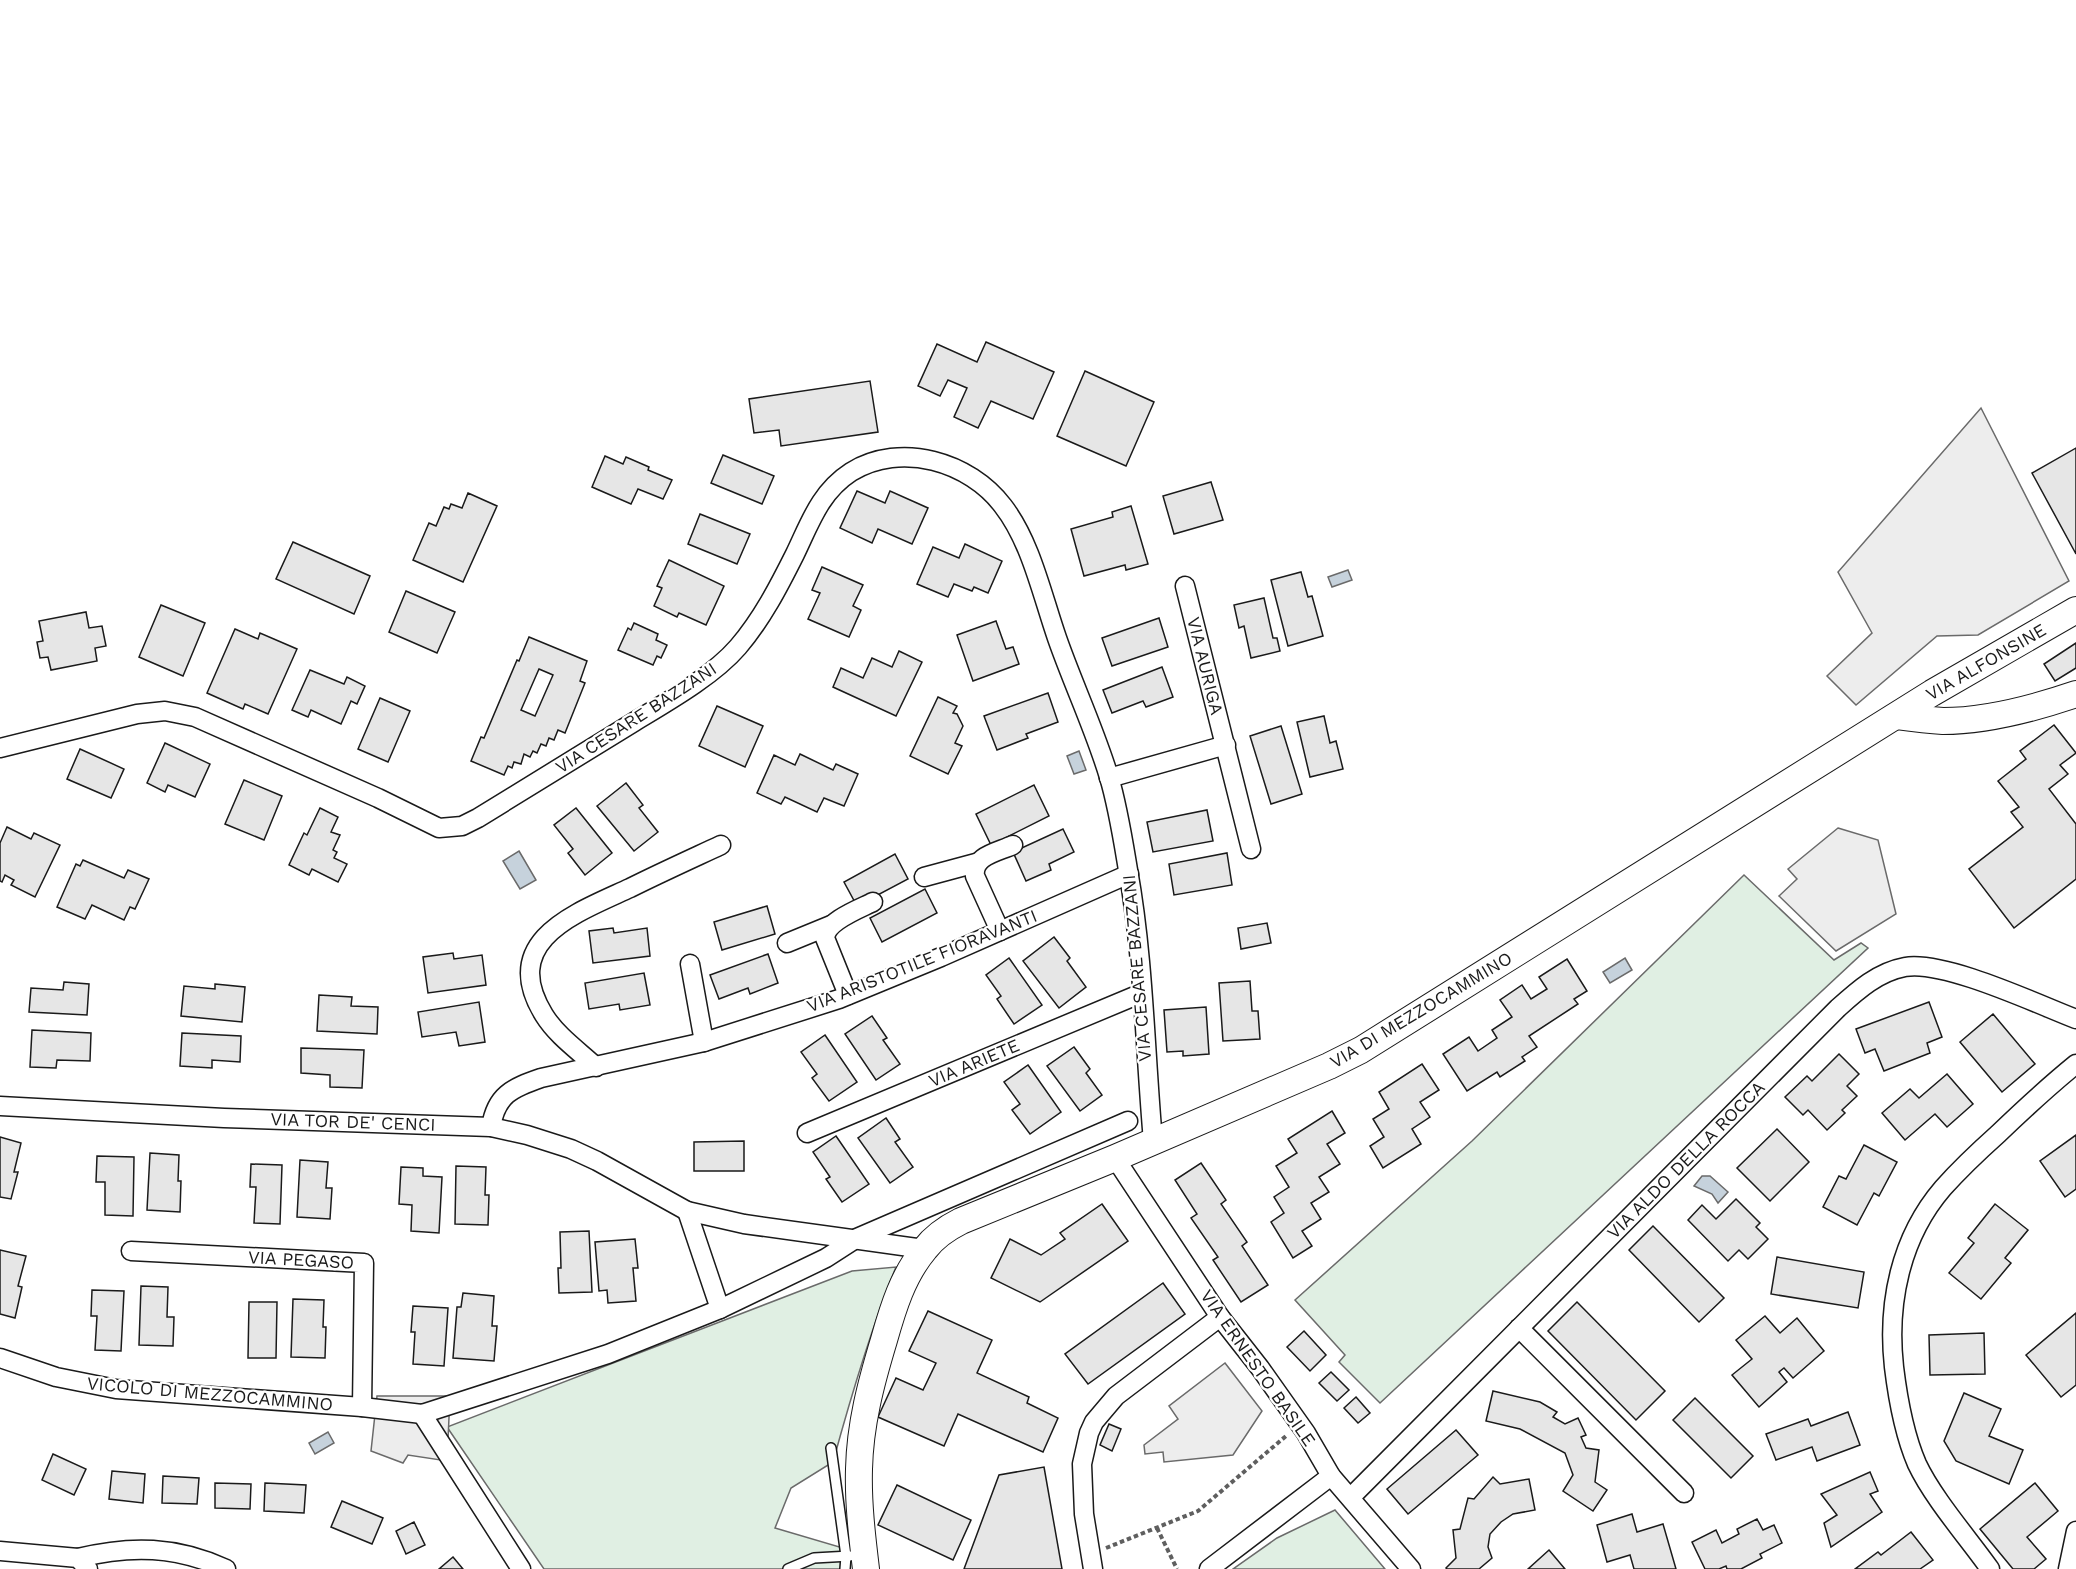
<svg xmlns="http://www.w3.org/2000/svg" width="2076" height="1569" font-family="'Work Sans',sans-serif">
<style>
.green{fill:#e0efe3;stroke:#6a6a6a;stroke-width:1.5}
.parking{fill:#ededed;stroke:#6a6a6a;stroke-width:1.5}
.water{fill:#c6d2dc;stroke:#6a6a6a;stroke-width:1.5}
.building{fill:#e6e6e6;stroke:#1a1a1a;stroke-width:1.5;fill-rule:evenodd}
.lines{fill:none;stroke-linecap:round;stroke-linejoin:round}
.lane-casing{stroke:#1a1a1a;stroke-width:12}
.street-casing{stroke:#1a1a1a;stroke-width:21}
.secondary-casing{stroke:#1a1a1a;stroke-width:28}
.path{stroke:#5f5f5f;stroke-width:4;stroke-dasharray:4.5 3;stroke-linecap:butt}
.lane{stroke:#fff;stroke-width:9}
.street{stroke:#fff;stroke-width:18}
.secondary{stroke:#fff;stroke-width:26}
.labels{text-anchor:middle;stroke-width:4.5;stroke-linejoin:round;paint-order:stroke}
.street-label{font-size:18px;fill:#1a1a1a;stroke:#fff}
</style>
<rect width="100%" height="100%" fill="#fff"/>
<g class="green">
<polygon points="1744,875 1834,960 1861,943 1868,948 1380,1403 1339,1362 1345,1355 1295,1300 1472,1141"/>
<path d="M896,1267C870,1331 851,1396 833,1462L791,1488L775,1528L843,1548L845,1569H544L447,1427L852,1271Z"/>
<polygon points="1335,1510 1385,1569 1233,1569 1277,1538"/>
</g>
<g class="parking">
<polygon points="1981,408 2069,581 1978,635 1937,636 1856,705 1827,676 1872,633 1838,572"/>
<polygon points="1838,828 1878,840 1896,914 1836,951 1779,896 1797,879 1788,869"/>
<polygon points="1225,1363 1262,1411 1233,1455 1164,1462 1163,1452 1145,1454 1144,1445 1178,1419 1169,1406"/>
<polygon points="377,1396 450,1396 447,1461 408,1455 403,1463 371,1451"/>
</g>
<g class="water">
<polygon points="1348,570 1352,580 1332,587 1328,577"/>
<polygon points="1079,751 1086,770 1074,774 1067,756"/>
<polygon points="519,851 536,880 520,889 503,861"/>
<polygon points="1625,958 1632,970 1610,983 1603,972"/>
<polygon points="1702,1176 1710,1176 1728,1192 1718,1203 1712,1194 1694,1186"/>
<polygon points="328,1432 334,1443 315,1454 309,1443"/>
</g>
<g class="building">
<polygon points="986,342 1054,372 1033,419 991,401 978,428 954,417 967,388 948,380 940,396 918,386 937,344 977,362"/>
<polygon points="1085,371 1154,402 1126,466 1057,436"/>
<polygon points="870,381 878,432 781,446 779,430 754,433 749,399"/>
<polygon points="2076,448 2076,554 2032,473"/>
<polygon points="723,455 774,476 762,504 711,483"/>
<polygon points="605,456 623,464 626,457 649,467 648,470 672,480 663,499 638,489 631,504 592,487"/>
<polygon points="1211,482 1223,520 1174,534 1163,496"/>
<polygon points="857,491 885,503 890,491 928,508 912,544 878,529 872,543 840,528"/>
<polygon points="468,493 497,506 463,582 413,560 429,523 436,526 444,507 449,509 451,504 462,508"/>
<polygon points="1131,506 1148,564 1126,570 1125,565 1084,576 1071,529 1113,517 1112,512"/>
<polygon points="700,514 750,534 737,564 688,544"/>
<polygon points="293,542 370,576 354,614 276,579"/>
<polygon points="965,544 1002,561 988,593 974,587 972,591 954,584 948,597 917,584 933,547 959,558"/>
<polygon points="669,560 724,586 706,625 679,613 677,617 654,606 662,588 657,586"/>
<polygon points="822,567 863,585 853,606 861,610 849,637 808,619 820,593 812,590"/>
<polygon points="1301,572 1308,597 1312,596 1323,636 1288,646 1271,580"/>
<polygon points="406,591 455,612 437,653 389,632"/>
<polygon points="1264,598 1273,638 1277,638 1280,651 1251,658 1244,626 1239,628 1234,605"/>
<polygon points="161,605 205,623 183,676 139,657"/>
<polygon points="86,612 89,628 102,626 106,646 95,648 97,661 51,670 48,657 40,658 37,642 43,641 39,621"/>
<polygon points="1159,618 1168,647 1112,666 1102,638"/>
<polygon points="996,621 1006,649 1013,647 1019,664 973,681 957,635"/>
<polygon points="634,623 658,634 656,640 667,645 661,658 657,656 653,665 618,650 628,628 631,630"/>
<polygon points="235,629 258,639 260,633 297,649 268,714 245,704 243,709 207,693"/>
<path d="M529,637L587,661L580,681L585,683L565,733L558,730L554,740L549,738L546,746L541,744L537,753L533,751L530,757L524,754L521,764L514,762L512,768L508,766L504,775L471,761L481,737L484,738L517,660L519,661ZM539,669L553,675L535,716L521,710Z"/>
<polygon points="2076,643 2076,668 2055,681 2044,664"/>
<polygon points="899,651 922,662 896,716 833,687 841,668 863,678 872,658 892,667"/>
<polygon points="1162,667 1173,697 1146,707 1143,701 1112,713 1103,690"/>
<polygon points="310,670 344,684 347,677 365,686 357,704 351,701 341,724 311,710 308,717 292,710"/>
<polygon points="1048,693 1058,722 1026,734 1028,738 997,750 984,716"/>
<polygon points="938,697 957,706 953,713 957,714 963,726 955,743 962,746 948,774 910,756"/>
<polygon points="380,698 410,711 388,762 358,749"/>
<polygon points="717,706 763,726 745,767 699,746"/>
<polygon points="1324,716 1330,743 1336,741 1343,769 1310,777 1297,722"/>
<polygon points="2054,725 2076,753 2060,765 2068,774 2049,789 2076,824 2076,879 2014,928 1969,869 2023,827 2011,812 2019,807 1998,781 2026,759 2020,751"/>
<polygon points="1281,726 1302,794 1271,804 1250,736"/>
<polygon points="165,743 210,764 195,797 168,785 165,792 147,783"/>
<polygon points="80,749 124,769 111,798 67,779"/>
<polygon points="800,754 833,770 836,764 858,774 844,806 824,798 817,812 785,797 781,804 757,793 774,755 795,765"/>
<polygon points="244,780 282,796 264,840 225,824"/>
<polygon points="626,783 643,805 639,808 658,832 634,851 597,806"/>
<polygon points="1034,785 1049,816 991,845 976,814"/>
<polygon points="320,808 338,817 331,832 340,835 333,850 337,852 334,858 347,864 338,882 312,869 309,875 289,865 304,833 307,835"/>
<polygon points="576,808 612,853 585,875 568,853 573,849 554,825"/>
<polygon points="1207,810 1213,841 1153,852 1147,822"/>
<polygon points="7,827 31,839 34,833 60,845 35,897 11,885 14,880 5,875 2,882 0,881 0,843"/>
<polygon points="1063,829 1074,852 1049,864 1051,870 1026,881 1013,852"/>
<polygon points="1227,853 1232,885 1174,895 1169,864"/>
<polygon points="895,854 908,879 857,906 844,882"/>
<polygon points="83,860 124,878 128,870 149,879 135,909 130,907 124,920 92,905 85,919 57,907 76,864 80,866"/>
<polygon points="925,889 937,913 882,942 870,918"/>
<polygon points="767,906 775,934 722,950 714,922"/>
<polygon points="1267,923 1271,943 1241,949 1238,928"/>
<polygon points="613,928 614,933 647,928 650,956 593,963 589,931"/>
<polygon points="1054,937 1070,958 1067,961 1086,987 1059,1008 1023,961"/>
<polygon points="453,953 454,959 482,955 486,985 428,993 423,957"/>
<polygon points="768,954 778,983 750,994 748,988 719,999 710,975"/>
<polygon points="1009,958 1042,1005 1014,1024 997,999 1001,996 986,975"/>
<polygon points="1567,959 1587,991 1574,999 1578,1004 1529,1036 1537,1047 1522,1057 1525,1061 1500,1077 1497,1072 1467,1091 1443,1054 1469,1037 1478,1051 1497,1038 1492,1030 1512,1017 1500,1000 1522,985 1531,999 1547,989 1539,977"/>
<polygon points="644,973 650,1005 620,1010 619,1004 589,1009 585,983"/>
<polygon points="1250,981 1252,1011 1258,1011 1260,1039 1223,1041 1219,983"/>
<polygon points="64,982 89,984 87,1015 29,1012 31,988 63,990"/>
<polygon points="215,984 245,987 242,1022 181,1016 184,986 215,989"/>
<polygon points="319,995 352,997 351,1006 378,1007 377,1034 317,1031"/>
<polygon points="479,1002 485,1042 459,1046 456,1032 422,1037 418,1012"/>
<polygon points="1929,1002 1942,1037 1927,1043 1930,1053 1884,1071 1875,1049 1865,1053 1856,1029"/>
<polygon points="1206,1007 1209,1054 1183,1056 1183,1051 1167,1052 1164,1010"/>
<polygon points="1993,1014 2035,1064 2002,1092 1960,1042"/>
<polygon points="872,1016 887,1038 883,1040 900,1064 876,1080 845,1034"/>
<polygon points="32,1030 91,1033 90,1061 57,1060 56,1068 30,1067"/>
<polygon points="182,1033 241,1036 240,1062 212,1060 212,1068 180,1066"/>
<polygon points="825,1035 857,1082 829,1101 812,1078 817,1074 801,1052"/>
<polygon points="1074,1047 1090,1069 1086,1073 1102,1095 1080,1111 1047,1066"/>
<polygon points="301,1048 364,1050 362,1088 330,1087 330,1075 301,1073"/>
<polygon points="1839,1054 1859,1074 1847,1086 1857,1096 1842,1110 1845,1113 1827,1130 1808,1110 1803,1115 1785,1097 1807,1076 1812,1081"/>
<polygon points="1422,1064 1439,1090 1420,1102 1430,1117 1412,1129 1421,1144 1383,1168 1370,1146 1384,1137 1373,1119 1389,1109 1379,1092"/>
<polygon points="1028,1065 1061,1112 1030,1134 1012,1110 1020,1104 1004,1082"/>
<polygon points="1947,1074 1973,1104 1947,1127 1935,1114 1905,1140 1882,1113 1910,1089 1919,1098"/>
<polygon points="1332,1111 1345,1133 1327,1144 1340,1164 1319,1177 1329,1192 1311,1203 1321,1219 1302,1231 1312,1246 1293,1258 1271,1222 1284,1213 1274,1197 1289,1187 1276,1166 1297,1153 1288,1139"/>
<polygon points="886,1118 900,1139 895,1142 913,1167 890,1183 858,1138"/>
<polygon points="1777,1129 1809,1162 1770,1201 1737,1168"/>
<polygon points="2076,1135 2076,1189 2065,1197 2040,1161"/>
<polygon points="836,1136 869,1184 842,1202 826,1179 830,1177 813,1152"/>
<polygon points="0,1137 21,1143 14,1172 18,1172 11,1199 0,1197"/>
<polygon points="744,1141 744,1171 694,1171 694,1142"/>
<polygon points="1864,1145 1897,1162 1879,1196 1874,1193 1857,1225 1823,1207 1839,1176 1846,1179"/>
<polygon points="150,1153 179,1155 178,1181 181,1181 180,1212 147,1210"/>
<polygon points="97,1156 134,1157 133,1216 105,1215 105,1182 96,1182"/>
<polygon points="300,1160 328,1162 326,1188 332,1188 330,1219 297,1217"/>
<polygon points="1201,1163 1226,1200 1221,1204 1247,1242 1242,1246 1268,1285 1241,1302 1213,1260 1218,1257 1191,1218 1197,1214 1175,1180"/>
<polygon points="251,1164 282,1165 280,1224 254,1223 256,1187 250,1187"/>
<polygon points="456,1166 486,1167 485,1195 489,1195 488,1225 455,1224"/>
<polygon points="401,1167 423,1168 423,1176 442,1177 439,1233 411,1231 412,1205 399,1204"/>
<polygon points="1736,1199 1760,1223 1756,1227 1768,1239 1748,1259 1739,1250 1728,1261 1688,1220 1702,1205 1716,1219"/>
<polygon points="1102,1204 1128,1241 1040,1302 991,1278 1010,1239 1041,1255 1065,1239 1060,1233"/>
<polygon points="1995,1204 2028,1230 2005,1258 2011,1263 1981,1299 1949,1273 1974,1243 1968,1238"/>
<polygon points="1653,1226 1724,1298 1699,1322 1629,1250"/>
<polygon points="589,1231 592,1292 559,1293 558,1268 561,1268 560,1232"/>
<polygon points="635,1239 638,1268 633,1268 636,1301 608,1303 607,1290 599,1291 595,1242"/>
<polygon points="0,1250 26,1256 18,1286 22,1287 15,1318 0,1314"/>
<polygon points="1777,1257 1864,1272 1858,1308 1771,1294"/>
<polygon points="1163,1283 1185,1314 1088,1384 1065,1354"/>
<polygon points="141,1286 168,1287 167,1317 174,1317 173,1346 139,1345"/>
<polygon points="92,1290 124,1291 121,1351 95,1350 97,1316 91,1316"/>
<polygon points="463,1293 494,1296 492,1326 497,1326 494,1361 453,1358 457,1307 461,1307"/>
<polygon points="293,1299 324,1300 323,1327 326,1327 325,1358 291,1357"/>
<polygon points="249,1302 277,1302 276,1358 248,1358"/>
<polygon points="1577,1302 1665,1391 1636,1420 1548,1331"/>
<polygon points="413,1306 448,1308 444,1366 413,1364 415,1332 411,1332"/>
<polygon points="928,1311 992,1340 977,1373 1029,1397 1027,1403 1058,1418 1043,1452 958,1414 944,1446 878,1417 896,1378 923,1390 936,1363 909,1351"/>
<polygon points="2076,1313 2076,1385 2061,1397 2026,1355"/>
<polygon points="1765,1316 1780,1333 1797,1318 1824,1351 1793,1378 1784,1368 1779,1372 1787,1382 1759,1407 1732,1375 1752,1359 1736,1340"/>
<polygon points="1304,1331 1326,1355 1310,1371 1287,1347"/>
<polygon points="1984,1333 1985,1374 1930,1375 1929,1335"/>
<polygon points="1331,1372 1349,1390 1337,1401 1319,1383"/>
<polygon points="1493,1391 1540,1402 1557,1412 1553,1417 1565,1424 1578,1418 1586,1435 1581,1437 1586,1448 1599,1450 1595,1482 1607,1490 1593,1511 1563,1491 1573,1475 1565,1453 1520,1429 1486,1421"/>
<polygon points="1964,1393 2001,1409 1989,1436 2023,1450 2009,1484 1956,1461 1944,1441"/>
<polygon points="1356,1397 1370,1413 1358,1423 1344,1408"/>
<polygon points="1695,1398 1753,1456 1731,1478 1673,1420"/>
<polygon points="1848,1412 1860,1445 1817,1461 1812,1447 1776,1460 1766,1434 1808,1419 1811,1426"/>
<polygon points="1109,1424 1121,1429 1112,1451 1100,1445"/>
<polygon points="1456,1430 1478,1455 1408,1514 1387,1489"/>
<polygon points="53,1454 86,1469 74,1495 42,1480"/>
<polygon points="1044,1467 1062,1569 964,1569 999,1475"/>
<polygon points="112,1471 145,1474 143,1503 109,1499"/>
<polygon points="1870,1472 1878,1491 1870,1494 1882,1512 1831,1547 1824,1523 1837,1515 1821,1494"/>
<polygon points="163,1476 199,1478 197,1504 162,1503"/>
<polygon points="1493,1477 1500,1484 1529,1479 1535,1510 1513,1514 1501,1522 1490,1534 1488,1547 1492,1558 1479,1569 1447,1569 1446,1568 1456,1558 1453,1530 1460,1529 1468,1498 1474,1499"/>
<polygon points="215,1483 251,1484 250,1509 215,1508"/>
<polygon points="265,1483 306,1485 304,1513 264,1511"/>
<polygon points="2035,1483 2058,1511 2027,1537 2046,1559 2034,1569 2013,1569 1980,1529"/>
<polygon points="897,1485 971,1520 953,1560 878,1525"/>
<polygon points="342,1501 383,1518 372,1544 331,1527"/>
<polygon points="1632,1514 1637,1532 1663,1524 1676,1569 1634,1569 1630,1555 1607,1562 1597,1525"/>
<polygon points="1757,1519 1763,1530 1774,1525 1782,1543 1760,1554 1762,1558 1741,1569 1727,1569 1726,1566 1719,1569 1705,1569 1692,1542 1716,1530 1722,1543 1739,1534 1737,1529"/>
<polygon points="414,1522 425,1545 406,1554 396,1531"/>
<polygon points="1911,1532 1933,1560 1920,1569 1855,1569 1878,1552 1881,1555"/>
<polygon points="1549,1550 1565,1569 1528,1569"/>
<polygon points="453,1557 463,1569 439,1569"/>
</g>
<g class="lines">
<defs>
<g id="lane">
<polyline points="831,1448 846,1556 845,1569"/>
<polyline points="788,1569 814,1558 850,1556"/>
</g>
<g id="street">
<polyline points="1185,586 1251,849"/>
<path d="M0,748L137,714L165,711L195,717L378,798L439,828L462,826L478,818C530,786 582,754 634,722C667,702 713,676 738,647C762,619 779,586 795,554C810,523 820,492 851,472C901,441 970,462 1003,506C1031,542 1042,595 1057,638C1073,684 1095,730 1109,777C1118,807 1123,840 1128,870C1144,959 1145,1051 1153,1141"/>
<polyline points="1109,778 1226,745"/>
<polyline points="924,877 976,863"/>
<path d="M1000,931L975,876C972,856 998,852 1013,845"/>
<polyline points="787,943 831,925"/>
<polyline points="690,964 704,1042"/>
<path d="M848,995L825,938C826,921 859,909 873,902"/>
<path d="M596,1067C579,1051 557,1036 544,1015C498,940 576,913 630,888C660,873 691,859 721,845"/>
<polyline points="0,1106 224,1118 491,1127 527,1135 571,1149 597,1161 687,1211 744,1224 924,1249"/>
<path d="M491,1127C496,1095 512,1088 541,1078L704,1042L839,999L941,957L1129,874"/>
<polyline points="807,1133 1142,993"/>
<polyline points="1115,1158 1220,1317 1260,1368 1306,1433 1331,1476 1411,1569"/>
<polyline points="687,1211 720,1309"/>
<polyline points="131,1251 364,1263 362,1407"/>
<polyline points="1519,1328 1684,1493"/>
<polyline points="0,1358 56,1377 116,1389 362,1407 422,1414 608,1354 720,1309 826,1258 857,1238 1128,1121"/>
<polyline points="422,1414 521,1569"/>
<path d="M1351,1497L1838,1008C1858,990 1878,972 1905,967C1944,960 2037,1004 2076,1019"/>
<polyline points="0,1551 78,1558 88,1569"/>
<path d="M78,1558C131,1545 176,1546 226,1569"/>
<polyline points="1093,1569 1084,1514 1082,1464 1089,1433 1094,1422 1116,1396 1220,1317"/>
<polyline points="1209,1569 1331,1476"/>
<path d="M1990,1569C1968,1538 1933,1498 1917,1464C1904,1434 1898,1400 1894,1367C1887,1304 1900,1238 1943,1188C1960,1169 1979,1151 1998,1134C2023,1110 2049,1086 2076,1064"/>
<polyline points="2068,1569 2076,1531"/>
</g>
<g id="secondary">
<path d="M1897,716C1912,718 1928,720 1943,721C1987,721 2035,708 2076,694"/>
<path d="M866,1569C862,1536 858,1502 859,1469C860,1424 871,1383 884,1340C893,1308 903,1275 925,1249C934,1237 947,1228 961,1221L1115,1158L1329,1066L1361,1050L1932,693L2076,610"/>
</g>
</defs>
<use href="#lane" class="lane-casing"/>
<use href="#street" class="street-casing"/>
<use href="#secondary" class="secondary-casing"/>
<g class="path">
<polyline points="1157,1528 1177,1569"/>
<polyline points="1106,1548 1198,1511 1286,1436"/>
</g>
<use href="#lane" class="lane"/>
<use href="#street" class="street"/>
<use href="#secondary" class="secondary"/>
</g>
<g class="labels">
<g class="street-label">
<text transform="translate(1986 662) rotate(-30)" y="6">VIA ALFONSINE</text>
<text transform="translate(1205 666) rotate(76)" y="6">VIA AURIGA</text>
<text transform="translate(636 718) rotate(-33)" y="6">VIA CESARE BAZZANI</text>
<text transform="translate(922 961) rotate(-22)" y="6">VIA ARISTOTILE FIORAVANTI</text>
<text transform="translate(1137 968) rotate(-95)" y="6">VIA CESARE BAZZANI</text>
<text transform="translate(1421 1010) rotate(-31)" y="6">VIA DI MEZZOCAMMINO</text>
<text transform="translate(974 1063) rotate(-23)" y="6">VIA ARIETE</text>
<text transform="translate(353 1122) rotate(2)" y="6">VIA TOR DE' CENCI</text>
<text transform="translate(1686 1160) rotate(-45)" y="6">VIA ALDO DELLA ROCCA</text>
<text transform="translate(301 1260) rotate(3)" y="6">VIA PEGASO</text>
<text transform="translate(1258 1368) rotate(55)" y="6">VIA ERNESTO BASILE</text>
<text transform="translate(210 1394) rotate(5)" y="6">VICOLO DI MEZZOCAMMINO</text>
</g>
</g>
</svg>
